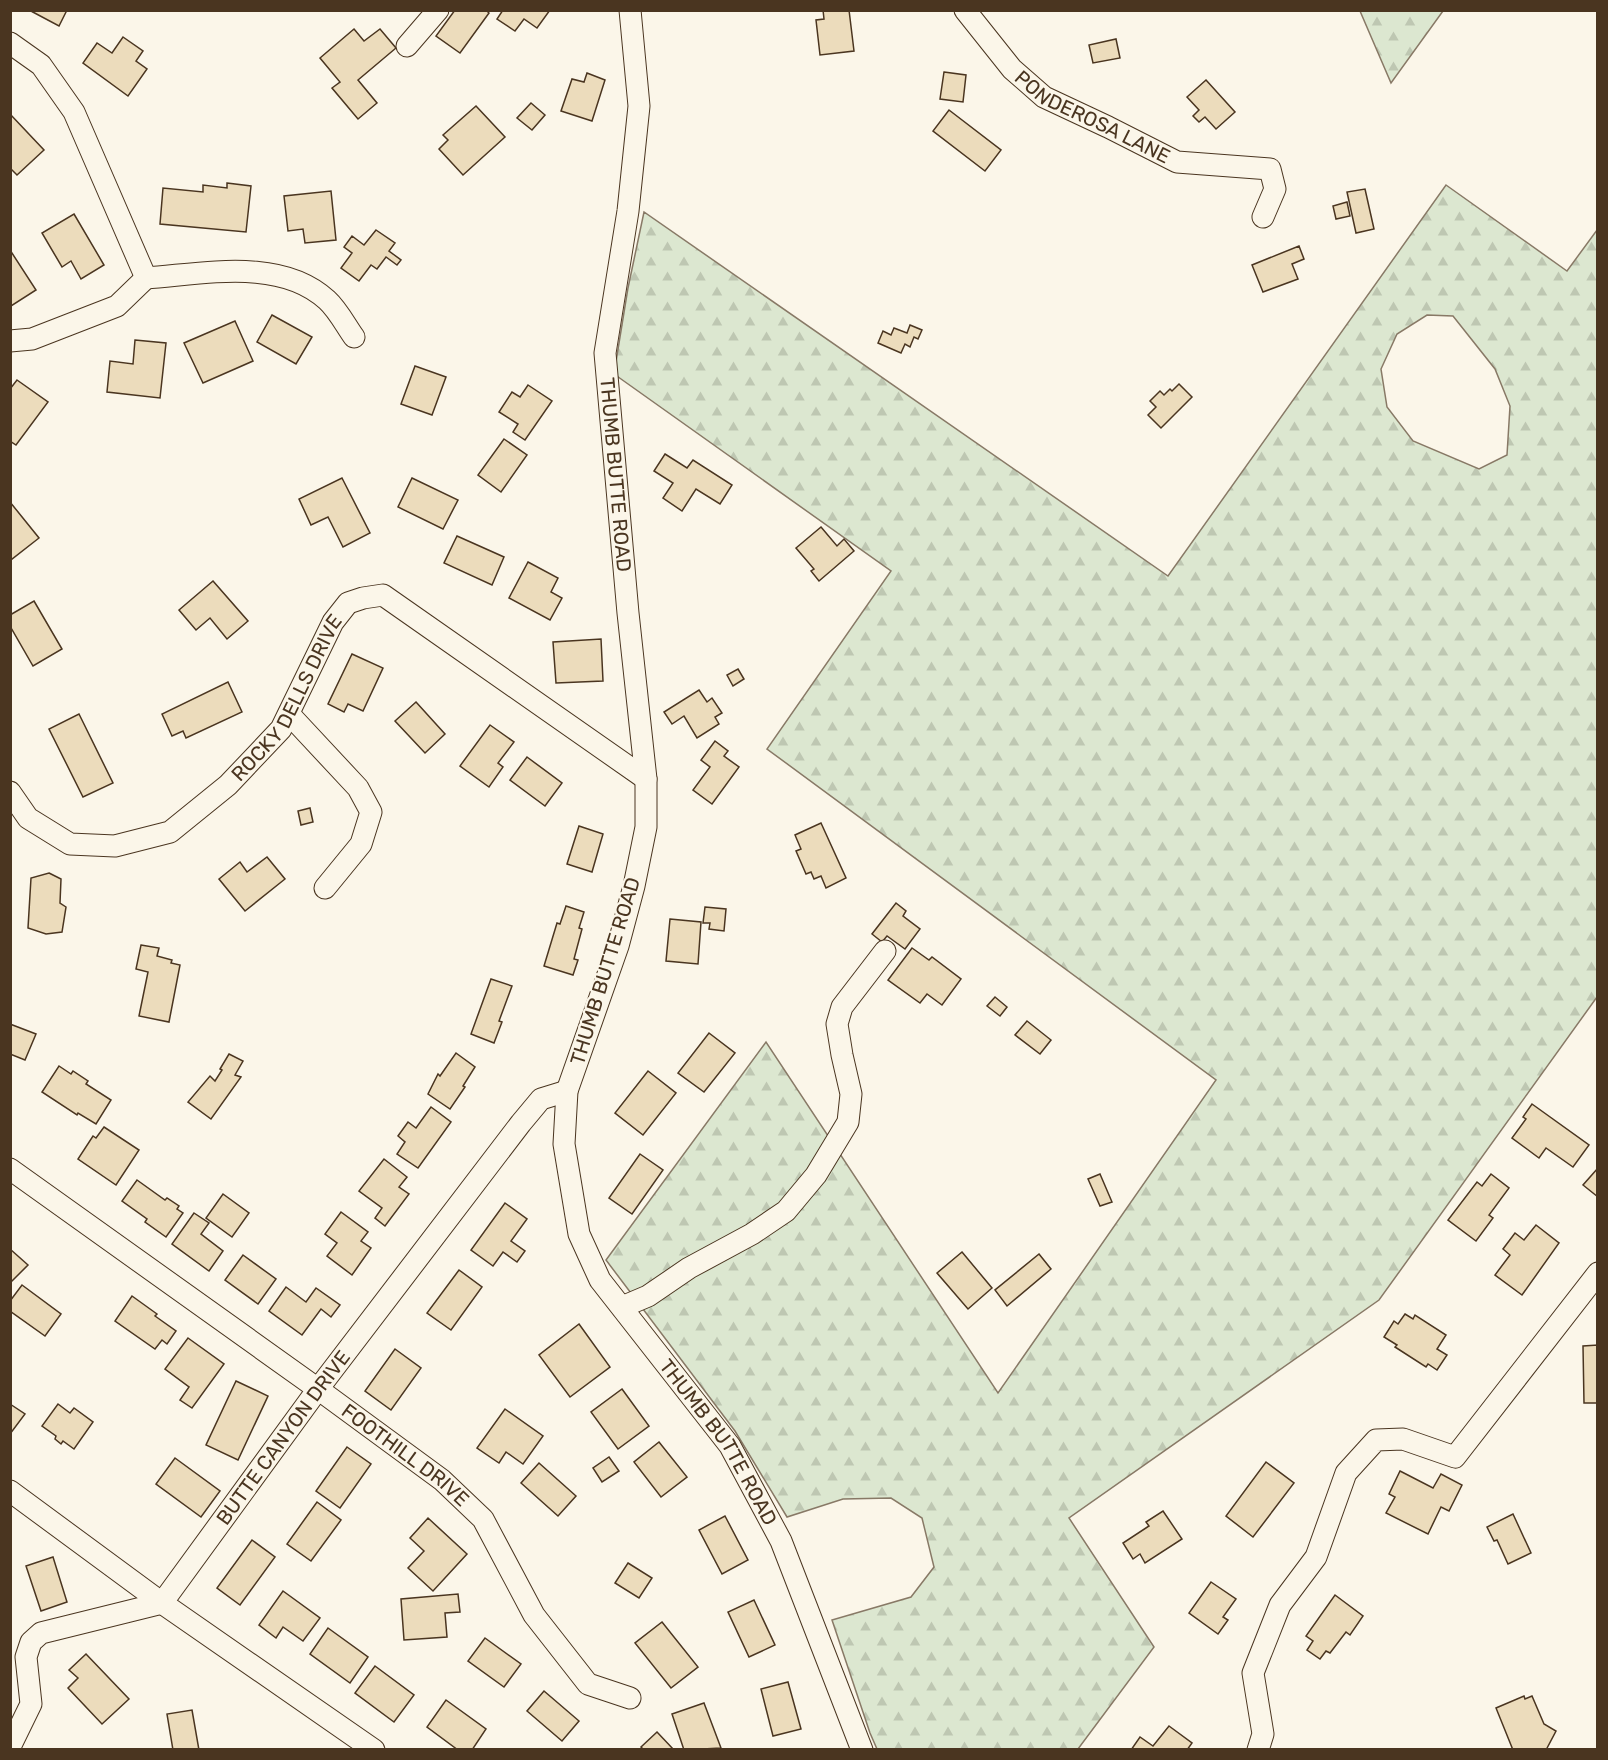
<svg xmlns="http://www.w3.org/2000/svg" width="1608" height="1760" font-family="Rubik,sans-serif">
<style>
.forest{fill:url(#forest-firs);stroke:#887966;stroke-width:1.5;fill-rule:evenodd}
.building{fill:#ecdcbc;stroke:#4a3520;stroke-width:1.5}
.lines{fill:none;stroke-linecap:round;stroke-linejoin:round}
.minor-casing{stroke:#4a3520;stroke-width:23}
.minor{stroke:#fbf6e9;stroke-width:21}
.labels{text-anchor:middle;stroke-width:4.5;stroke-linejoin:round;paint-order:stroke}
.street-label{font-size:20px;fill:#4a3520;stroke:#fbf6e9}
</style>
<defs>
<pattern id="forest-firs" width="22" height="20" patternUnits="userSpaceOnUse" patternTransform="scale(1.5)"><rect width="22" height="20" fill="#dce7d0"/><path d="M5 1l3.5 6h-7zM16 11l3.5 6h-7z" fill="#bec7b2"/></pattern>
</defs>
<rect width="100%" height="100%" fill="#fbf6e9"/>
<g class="forest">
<polygon points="1360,11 1443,11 1391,83"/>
<path d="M1446,185L1567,271L1597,230V997L1379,1300L1069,1518L1154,1647L1078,1749H877L870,1733L832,1620L911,1597L934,1567L922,1518L891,1498L843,1499L787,1517L735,1431L606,1260L766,1042L998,1393L1216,1080L767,749L891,571L614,374L628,288L644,212L1168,576ZM1427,315L1453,316L1495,369L1510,406L1507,455L1479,469L1413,441L1387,407L1381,369L1397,334Z"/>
</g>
<g class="building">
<polygon points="29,10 67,10 59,26"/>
<polygon points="455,10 486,10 489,13 460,53 436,36"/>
<polygon points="503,10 550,10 537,28 524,19 515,31 497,19"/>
<polygon points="823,10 849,10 854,51 820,55 816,20 824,19"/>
<polygon points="354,29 364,41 380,29 396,48 358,80 377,103 358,119 332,88 340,82 320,58"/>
<polygon points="123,37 143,51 136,61 147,69 128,96 83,63 97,43 112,53"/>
<polygon points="1116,39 1120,58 1093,63 1089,45"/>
<polygon points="944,72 966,75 963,102 940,99"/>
<polygon points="587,73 605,80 592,121 561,111 572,79 584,82"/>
<polygon points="1206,80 1235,112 1216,129 1205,117 1199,122 1193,116 1199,110 1187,97"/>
<polygon points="531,103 545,115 532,130 517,118"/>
<polygon points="476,106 505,137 463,175 439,149 448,140 443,135"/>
<polygon points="949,110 1001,150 985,171 933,131"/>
<polygon points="10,114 44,150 17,175 10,168"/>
<polygon points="227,183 251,186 246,232 160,224 163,188 203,192 203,185 227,188"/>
<polygon points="1365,189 1374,229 1356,233 1347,192"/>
<polygon points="331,191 336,240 305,243 303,229 288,231 284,196"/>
<polygon points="1347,202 1350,216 1336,219 1333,206"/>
<polygon points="74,214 104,265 81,279 71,261 62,267 42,233"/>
<polygon points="376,230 395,243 389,251 401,260 397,265 386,257 377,269 371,265 359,281 341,268 352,253 344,247 352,236 364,245"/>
<polygon points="1299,246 1304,259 1292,264 1298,279 1263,292 1252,265"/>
<polygon points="10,250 36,290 11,306 10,306"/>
<polygon points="272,315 312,337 296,364 257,342"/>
<polygon points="235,321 253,361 203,383 184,343"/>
<polygon points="910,325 922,330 918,339 914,337 910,347 905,344 901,353 878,343 883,331 891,335 894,328 907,333"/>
<polygon points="135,340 166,343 160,398 107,392 110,361 133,364"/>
<polygon points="415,366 446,377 432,415 401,404"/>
<polygon points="17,380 48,402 16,445 10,441 10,389"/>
<polygon points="1179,384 1192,397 1161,428 1148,415 1156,407 1150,401 1160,391 1164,395 1170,389 1172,391"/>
<polygon points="528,385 552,401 525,440 513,432 518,424 499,412 512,392 520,397"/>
<polygon points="504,439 527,455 501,492 478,475"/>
<polygon points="665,454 687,468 693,460 732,485 720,504 696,489 682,511 663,498 673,483 654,471"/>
<polygon points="342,478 370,533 343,547 328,517 311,525 299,499"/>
<polygon points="412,478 458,500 443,529 398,507"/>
<polygon points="10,502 39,538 12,559 10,558"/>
<polygon points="821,527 837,546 844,539 854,551 819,581 811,571 814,569 796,548"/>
<polygon points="457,536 504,557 492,585 444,563"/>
<polygon points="528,562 558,578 551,592 562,598 550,620 509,598"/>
<polygon points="213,581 248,621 227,639 210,618 196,630 179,610"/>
<polygon points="34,601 62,649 33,666 10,626 10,615"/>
<polygon points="601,639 603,681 556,683 553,642"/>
<polygon points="352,654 383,668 363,711 348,704 344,712 328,704"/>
<polygon points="738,669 744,679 733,686 727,675"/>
<polygon points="228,682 242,712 186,738 183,731 172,736 162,714"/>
<polygon points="699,690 707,702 712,698 722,713 715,717 719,724 697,738 684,716 672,724 664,712"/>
<polygon points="416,702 445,734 425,753 395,721"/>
<polygon points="79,714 113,783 83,797 49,729"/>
<polygon points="490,725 514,742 498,763 503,767 489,787 460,766"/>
<polygon points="715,741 728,751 724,756 739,767 712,804 693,790 710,767 701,760"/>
<polygon points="527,757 562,783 545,806 510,780"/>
<polygon points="310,808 313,822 301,825 298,811"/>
<polygon points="821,823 846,878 826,888 821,876 814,879 811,872 806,874 796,851 801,849 795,835"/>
<polygon points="579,826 603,834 592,872 567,864"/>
<polygon points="267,857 285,879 245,911 219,879 240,862 247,872"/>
<polygon points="49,873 61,879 60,903 66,907 62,932 46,934 28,928 31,878"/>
<polygon points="896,903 906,911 903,916 920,929 905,949 887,936 882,942 872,934"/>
<polygon points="566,906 584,912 579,928 582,929 574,959 578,960 573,975 544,966 557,923 560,924"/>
<polygon points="705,907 726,909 724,931 709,929 710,923 703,923"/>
<polygon points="670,919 701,922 698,964 666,961"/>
<polygon points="141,945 159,948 157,956 172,960 171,963 180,965 169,1022 139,1016 148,972 136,969"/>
<polygon points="912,948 929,960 932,957 961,979 942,1005 927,994 920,1003 888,980"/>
<polygon points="491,979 512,986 499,1021 502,1022 494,1043 471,1034"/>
<polygon points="995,997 1007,1007 1000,1016 987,1006"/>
<polygon points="1027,1021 1051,1040 1040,1054 1015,1035"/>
<polygon points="10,1024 36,1034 25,1060 10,1054"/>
<polygon points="709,1033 735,1053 704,1092 678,1073"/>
<polygon points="456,1053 475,1067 463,1086 465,1087 450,1109 428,1094 438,1074 440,1076"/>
<polygon points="229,1054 243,1061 235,1075 241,1077 211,1119 188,1102 210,1076 215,1081 222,1070 220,1069"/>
<polygon points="59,1066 71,1074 73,1071 88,1081 86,1084 111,1100 96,1124 78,1113 77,1115 42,1092"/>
<polygon points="648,1071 676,1093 643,1135 615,1113"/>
<polygon points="1532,1104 1589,1145 1573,1167 1546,1148 1539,1158 1512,1138 1526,1119 1523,1117"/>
<polygon points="431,1107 451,1122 418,1168 397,1154 405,1142 398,1136 408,1122 416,1128"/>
<polygon points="104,1127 139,1150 116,1185 78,1159 93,1136 96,1138"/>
<polygon points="640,1154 663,1170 632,1214 609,1198"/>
<polygon points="384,1159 407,1177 399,1187 409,1194 385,1226 375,1218 382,1208 359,1191"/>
<polygon points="1598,1168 1598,1197 1583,1185"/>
<polygon points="1100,1174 1112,1202 1100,1206 1088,1179"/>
<polygon points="1491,1174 1509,1188 1489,1215 1493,1218 1476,1241 1448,1220 1477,1182 1482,1186"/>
<polygon points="137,1180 165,1200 167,1198 179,1206 177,1209 183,1213 166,1237 145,1222 147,1219 122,1201"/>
<polygon points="223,1194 249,1213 232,1237 206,1218"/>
<polygon points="505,1203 527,1219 511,1241 525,1251 517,1262 503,1252 493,1266 471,1250"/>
<polygon points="341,1212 368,1232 361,1241 371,1248 352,1275 327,1256 337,1243 325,1234"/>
<polygon points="194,1213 209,1223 201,1234 223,1251 209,1271 172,1244"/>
<polygon points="1536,1225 1559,1243 1522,1295 1495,1275 1510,1255 1503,1249 1515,1233 1524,1240"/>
<polygon points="10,1249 28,1265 10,1283"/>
<polygon points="962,1252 992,1288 968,1309 937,1273"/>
<polygon points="1039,1254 1051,1269 1007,1306 995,1290"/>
<polygon points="243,1255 276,1279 258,1304 225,1280"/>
<polygon points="459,1270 482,1287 451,1330 427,1313"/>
<polygon points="22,1285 61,1314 45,1336 10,1311 10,1301"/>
<polygon points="286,1287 306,1302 316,1288 340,1305 331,1317 321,1309 302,1335 269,1311"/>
<polygon points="132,1296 157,1314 155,1316 176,1331 167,1344 162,1340 155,1349 115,1321"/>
<polygon points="1405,1314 1413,1319 1415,1315 1446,1335 1437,1349 1447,1355 1437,1370 1428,1364 1426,1367 1395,1347 1397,1345 1384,1337 1394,1321 1398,1324"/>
<polygon points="579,1324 610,1367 570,1397 539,1355"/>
<polygon points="188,1338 224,1364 192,1408 180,1400 189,1387 165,1369"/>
<polygon points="1598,1345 1598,1403 1584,1403 1583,1346"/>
<polygon points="395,1349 421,1368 391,1410 365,1391"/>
<polygon points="236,1381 268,1396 238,1460 206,1445"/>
<polygon points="622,1389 649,1426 618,1449 591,1412"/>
<polygon points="10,1404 25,1414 10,1434"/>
<polygon points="58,1404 70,1413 74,1408 93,1422 74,1449 63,1441 61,1444 55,1439 56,1436 42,1426"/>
<polygon points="505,1409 543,1436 523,1464 506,1452 499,1463 477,1448"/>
<polygon points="659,1442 687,1477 661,1497 634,1462"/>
<polygon points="347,1447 371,1464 340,1508 316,1491"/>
<polygon points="609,1457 619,1471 602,1482 593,1468"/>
<polygon points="175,1458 220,1491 201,1517 156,1484"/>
<polygon points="1266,1462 1294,1483 1253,1537 1226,1516"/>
<polygon points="539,1463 576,1496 558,1516 521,1483"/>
<polygon points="1400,1471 1433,1488 1441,1474 1462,1485 1449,1511 1441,1507 1428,1534 1386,1513 1395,1497 1389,1494"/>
<polygon points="317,1502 341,1520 311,1561 287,1544"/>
<polygon points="1163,1511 1182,1539 1145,1563 1140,1554 1133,1559 1123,1543 1149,1526 1146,1522"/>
<polygon points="1513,1514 1531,1553 1508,1564 1497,1540 1494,1541 1487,1527"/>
<polygon points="725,1516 748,1560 722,1574 699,1530"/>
<polygon points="428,1518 467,1554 433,1591 408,1568 424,1551 410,1538"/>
<polygon points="252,1540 275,1557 240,1605 217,1588"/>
<polygon points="53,1557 67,1602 41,1611 26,1566"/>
<polygon points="628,1563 652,1578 639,1598 615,1583"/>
<polygon points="1211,1582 1236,1599 1223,1617 1228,1620 1218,1634 1189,1613"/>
<polygon points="283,1591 320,1618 303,1641 283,1627 276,1638 259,1625"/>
<polygon points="458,1594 460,1612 445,1613 447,1637 404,1640 401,1599"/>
<polygon points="1335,1595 1363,1616 1350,1635 1346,1632 1330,1653 1326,1651 1320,1659 1307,1650 1313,1641 1306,1636"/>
<polygon points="754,1600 775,1645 749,1657 728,1612"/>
<polygon points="662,1622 698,1667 671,1688 635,1643"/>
<polygon points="328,1628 368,1657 350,1683 310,1654"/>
<polygon points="485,1638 521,1664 504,1687 468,1661"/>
<polygon points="86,1654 129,1699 102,1724 68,1688 78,1678 69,1670"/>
<polygon points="375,1666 414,1695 394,1722 355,1693"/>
<polygon points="788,1682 801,1729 773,1736 761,1689"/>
<polygon points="544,1691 579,1721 562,1741 527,1711"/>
<polygon points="1524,1696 1525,1699 1532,1696 1544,1724 1556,1731 1546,1750 1513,1750 1496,1708"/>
<polygon points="446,1700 486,1729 472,1750 458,1750 427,1727"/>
<polygon points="704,1703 721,1748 684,1750 672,1714"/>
<polygon points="192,1710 199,1750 173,1750 167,1714"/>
<polygon points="1169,1726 1192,1743 1187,1750 1131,1750 1140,1737 1153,1746"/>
<polygon points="657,1732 674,1750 644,1750 641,1747"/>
</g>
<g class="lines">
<defs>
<g id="minor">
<path id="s1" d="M630,10L639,106L628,211L605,353L628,613L646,779V827L634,886L618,946L567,1091L564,1144L579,1234L600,1280L730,1446L781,1541L862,1750"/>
<path id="s2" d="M965,10L1012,69L1044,97L1108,127L1177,162L1270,169L1275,189L1263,217"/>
<polyline points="10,43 41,65 74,112 146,278"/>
<polyline points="407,46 438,10"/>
<path d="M146,278C204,274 280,257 327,300C338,310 346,326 354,337"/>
<polyline points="10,341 32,339 117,306 146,278"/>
<polyline points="289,714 358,788 371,812 361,844 325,888"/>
<path id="s3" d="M10,792L28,818L70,844L115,846L170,832L228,785L281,729L333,622L348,603L363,598L383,595L646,779"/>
<path id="s4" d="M10,1169L318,1389L442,1480L483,1519L534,1615L588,1684L630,1698"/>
<polyline points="622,1307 648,1296 689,1268 752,1234 786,1211 816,1175 848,1122 851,1094 842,1055 837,1024 842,1007 885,951"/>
<polyline points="10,1491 162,1603 374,1750"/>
<path id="s5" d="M10,1747L31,1704L26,1657L31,1642L41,1633L162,1603L318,1389L521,1123L541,1099L567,1091"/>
<polyline points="1258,1750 1263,1734 1253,1673 1280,1605 1316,1557 1346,1473 1376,1440 1403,1439 1455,1457 1598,1273"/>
</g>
</defs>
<use href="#minor" class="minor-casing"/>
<use href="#minor" class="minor"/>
</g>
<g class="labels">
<g class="street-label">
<text dy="7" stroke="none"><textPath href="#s2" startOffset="170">PONDEROSA LANE</textPath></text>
<text dy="7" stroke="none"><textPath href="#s1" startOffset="468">THUMB BUTTE ROAD</textPath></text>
<text dy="7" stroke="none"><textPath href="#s3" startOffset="364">ROCKY DELLS DRIVE</textPath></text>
<text transform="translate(605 971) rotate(-73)" y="7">THUMB BUTTE ROAD</text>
<text dy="7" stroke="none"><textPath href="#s5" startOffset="454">BUTTE CANYON DRIVE</textPath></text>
<text dy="7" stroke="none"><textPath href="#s1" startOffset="1494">THUMB BUTTE ROAD</textPath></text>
<text dy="7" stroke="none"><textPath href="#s4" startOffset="488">FOOTHILL DRIVE</textPath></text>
</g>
</g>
<rect width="1608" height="1760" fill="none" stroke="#4a3520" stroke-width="24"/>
</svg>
